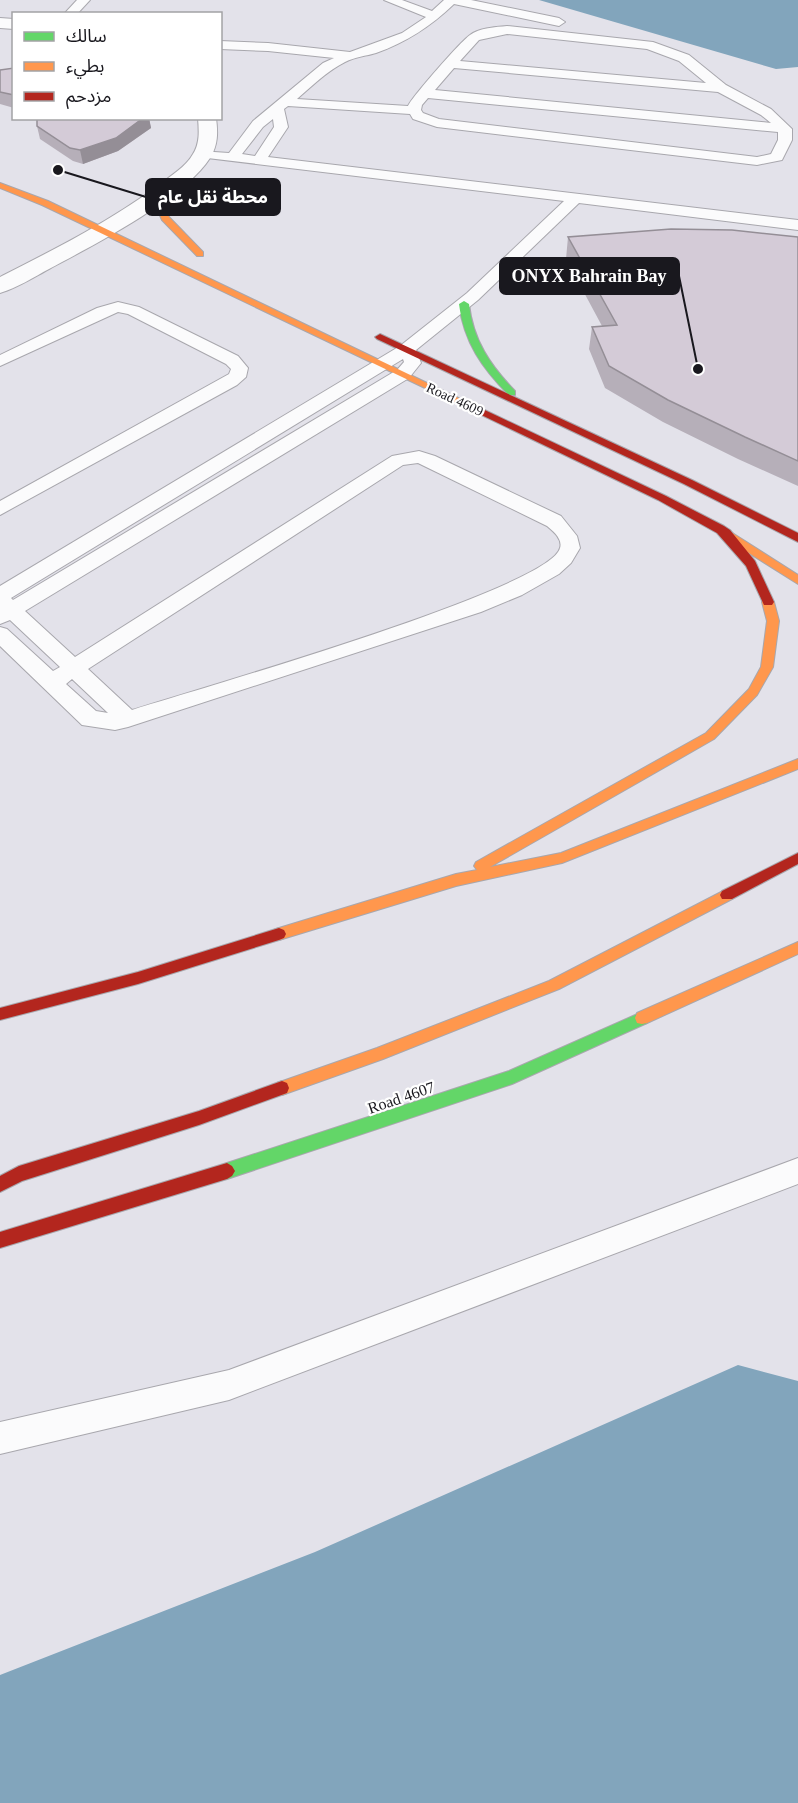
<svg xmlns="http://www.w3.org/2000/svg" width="798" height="1803" font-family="'Times New Roman','Noto Sans Arabic',serif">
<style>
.water{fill:#82a5bc}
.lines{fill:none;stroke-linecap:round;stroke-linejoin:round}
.lane-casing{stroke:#a8a7ad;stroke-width:2}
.street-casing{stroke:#a8a7ad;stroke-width:2}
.fast-casing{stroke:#a8a7ad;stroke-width:2}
.slow-casing{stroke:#a8a7ad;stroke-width:2}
.jam-casing{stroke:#a8a7ad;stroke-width:2}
.lane{fill:#fbfbfc;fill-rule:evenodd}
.street{fill:#fbfbfc;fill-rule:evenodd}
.fast{fill:#63d668;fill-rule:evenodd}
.slow{fill:#ff974d;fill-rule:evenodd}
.jam{fill:#b3261e;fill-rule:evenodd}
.wall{fill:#b6afb9}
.shaded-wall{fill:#948e96}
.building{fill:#d4cbd7;stroke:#948e96;stroke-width:1.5}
.labels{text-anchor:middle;stroke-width:4.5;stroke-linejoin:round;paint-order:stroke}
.far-street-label{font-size:14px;fill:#19181e;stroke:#fff}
.street-label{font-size:16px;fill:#19181e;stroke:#fff}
.leader{fill:none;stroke:#19181e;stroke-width:2}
.callout-dot{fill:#19181e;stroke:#fff;stroke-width:2}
.callout{fill:#19181e;stroke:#19181e;stroke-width:2}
.callout-label{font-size:18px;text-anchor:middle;font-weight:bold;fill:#fff}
</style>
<rect width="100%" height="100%" fill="#e3e2ea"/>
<g class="water">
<polygon points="539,0 798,0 798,67 776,69"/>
<polygon points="738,1365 798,1381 798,1803 0,1803 0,1675 315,1552"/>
</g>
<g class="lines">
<defs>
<g id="lane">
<polygon points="77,0 90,0 77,14 64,14"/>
<path d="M384,0H402L432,11L444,0H471L559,18L565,22L559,26L454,4C431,26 407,42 376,53C366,56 355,57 345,62C327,71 312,86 297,99L408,106C413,96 460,42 470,35C479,28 496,27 507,26L653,42L689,55L726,85L771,109L792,129V140L782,160L757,165L437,127L413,119L410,114L288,106L284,109L288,127L268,157L798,220V230L579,203L478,300L416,350L421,363L409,378L25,611L75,657L392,456L419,451L435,456L561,516L577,536L580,548L571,563L559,574L522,595L481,612L128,727L115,730L82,725L0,646V627L7,629L53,671L60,667L10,620L0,624V586L400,346L467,293L564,201L199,157L197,154L199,151L229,153L253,121L323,63L334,58L268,51L220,49V41L268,43L350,52L402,33L426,17ZM507,34L647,49L679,61L706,83L460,61L479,40ZM454,68L718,92L761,115L771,123L435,90ZM428,98L778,132V140L771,154L757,157L439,119L423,113L421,110L422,105ZM273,119L274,127L255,156L242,154L263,127ZM403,359L404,362L397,370L13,600L11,598ZM418,463L547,526C553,531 563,539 560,548C550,589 188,692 132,710L88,669L403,465ZM72,679L108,713L96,711L66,684Z"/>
<polygon points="118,302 139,307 238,356 248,368 246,377 237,385 0,515 0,501 229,374 231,369 226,364 128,314 118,312 0,366 0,355 97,308"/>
<polygon points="798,1158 798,1184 229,1400 0,1454 0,1422 229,1370"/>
</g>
<g id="street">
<polygon points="0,18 14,19 14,29 0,28"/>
<path d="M198,118H216C218,133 218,145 210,158C185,198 92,246 49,269C34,277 17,288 0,293V277C55,249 109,222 159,185C170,176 186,167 193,154C200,143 199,131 198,118Z"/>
</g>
<g id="fast">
<path d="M464,301L469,304C473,340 490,365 515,391V395H509C482,368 464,342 459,304Z"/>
<polygon points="642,1012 647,1013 649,1018 647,1023 512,1084 227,1179 222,1176 219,1171 222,1166 227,1163 509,1071"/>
</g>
<g id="slow">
<polygon points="0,183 48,201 477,407 475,409 469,409 42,205 0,188"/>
<polygon points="153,195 159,195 169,217 203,252 203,256 197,256 162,220 152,197"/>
<polygon points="726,529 798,575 798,584 722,536 722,530"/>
<polygon points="768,598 774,602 779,621 773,667 757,695 714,739 490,867 561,853 798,759 798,769 562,863 456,886 279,940 274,938 272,934 274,930 279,928 456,874 477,870 474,866 476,862 706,733 749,689 761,667 767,621 762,602"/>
<polygon points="727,889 732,891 734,895 732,899 559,989 383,1059 282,1095 277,1093 275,1088 277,1083 377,1048 549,981"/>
<polygon points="798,942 798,954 647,1023 642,1024 637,1023 635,1018 637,1013"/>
</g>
<g id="jam">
<polygon points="380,334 692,480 798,533 798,542 684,484 377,339 375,337"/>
<polygon points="472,404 666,496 724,526 730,530 755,561 774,602 772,605 764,605 746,566 717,533 658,500 469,409 467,407"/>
<polygon points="798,853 798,864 732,899 722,899 720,895 722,891"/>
<polygon points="279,928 284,930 286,934 284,938 279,940 138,984 0,1020 0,1008 138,972"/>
<polygon points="282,1081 287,1083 289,1088 287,1093 199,1125 22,1181 0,1192 0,1176 19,1166 199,1111"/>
<polygon points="227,1163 232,1166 235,1171 232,1176 227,1179 0,1248 0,1232"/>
</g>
</defs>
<use href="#lane" class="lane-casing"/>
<use href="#street" class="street-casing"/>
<use href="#fast" class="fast-casing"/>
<use href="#slow" class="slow-casing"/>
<use href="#jam" class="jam-casing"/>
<use href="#lane" class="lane"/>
<use href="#street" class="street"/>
<use href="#fast" class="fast"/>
<use href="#slow" class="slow"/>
<use href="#jam" class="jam"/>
</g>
<g class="wall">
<polygon points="14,68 14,108 0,104 0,70"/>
<polygon points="40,118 149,118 151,128 118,151 83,164 73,161 40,139 37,126"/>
<polygon points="568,237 798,237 798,486 738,459 663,422 605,388 589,349 592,327 602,326 566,259"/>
</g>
<polygon class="shaded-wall" points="143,118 149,118 151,128 118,151 83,164 80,150"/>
<g class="building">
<polygon points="14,68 14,95 0,92 0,70"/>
<polygon points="40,118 143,118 116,138 80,150 70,148 37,126 37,120"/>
<polygon points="671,229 732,230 798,237 798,461 745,437 668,400 609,366 592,327 617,325 568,237"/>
</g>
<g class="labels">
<g class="far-street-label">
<text transform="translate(455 399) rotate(25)" y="5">Road 4609</text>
</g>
<g class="street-label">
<text transform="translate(401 1097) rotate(-19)" y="6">Road 4607</text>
</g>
</g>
<path class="leader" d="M58 170L146 197M698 369L679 276"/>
<g class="callout-dot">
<circle cx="58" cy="170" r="6"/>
<circle cx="698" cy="369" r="6"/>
</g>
<g class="callout">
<rect x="146" y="179" width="134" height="36" rx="6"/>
<rect x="500" y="258" width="179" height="36" rx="6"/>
</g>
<g class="callout-label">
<text x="213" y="203">محطة نقل عام</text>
<text x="589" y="282">ONYX Bahrain Bay</text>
</g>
<rect x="12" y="12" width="210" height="108" fill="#ffffff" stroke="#a3a3a5" stroke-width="1.5"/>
<rect x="24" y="32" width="30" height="9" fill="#63d668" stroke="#a3a3a5" stroke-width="1.5"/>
<text x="66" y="42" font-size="18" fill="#19181e">سالك</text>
<rect x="24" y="62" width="30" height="9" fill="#ff974d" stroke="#a3a3a5" stroke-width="1.5"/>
<text x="66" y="72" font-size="18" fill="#19181e">بطيء</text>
<rect x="24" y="92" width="30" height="9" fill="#b3261e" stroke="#a3a3a5" stroke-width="1.5"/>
<text x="66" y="102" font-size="18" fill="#19181e">مزدحم</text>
</svg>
